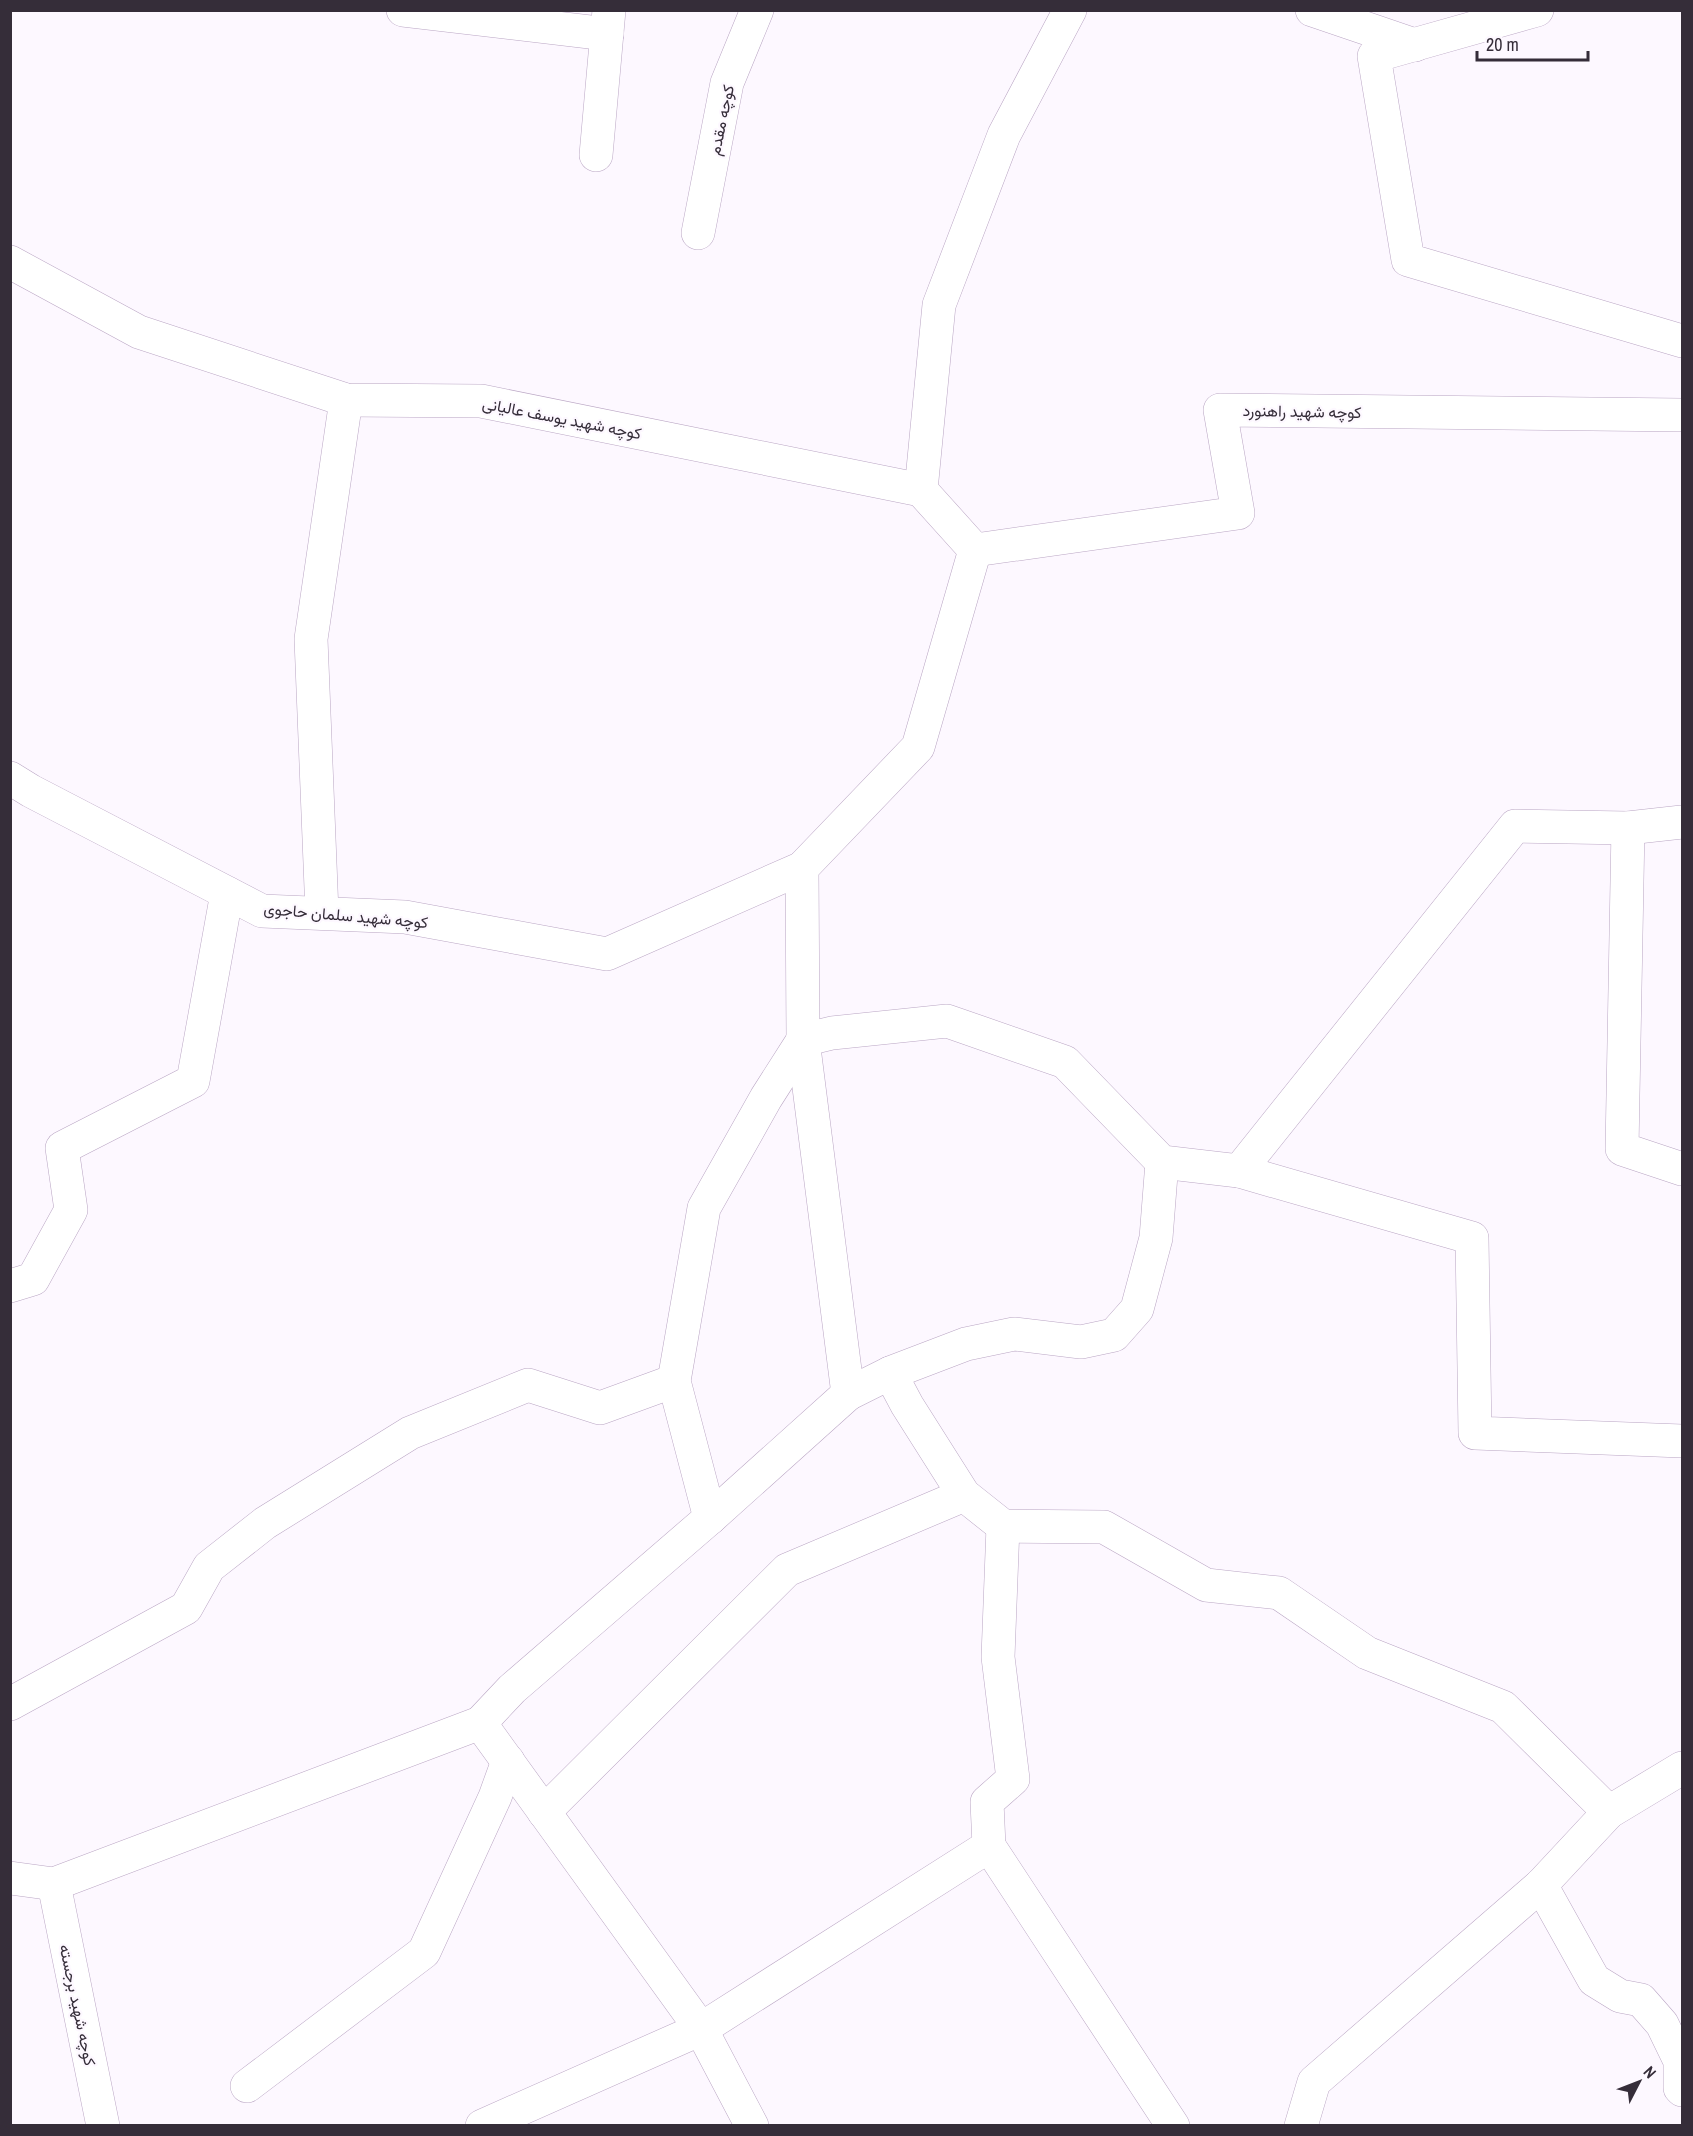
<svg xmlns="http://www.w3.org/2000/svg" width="1693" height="2136" font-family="'Archivo Narrow',Vazirmatn,sans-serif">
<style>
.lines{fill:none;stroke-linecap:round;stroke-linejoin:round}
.minor-casing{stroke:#baa6c4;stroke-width:34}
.minor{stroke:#fff;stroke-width:33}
.labels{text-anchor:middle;stroke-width:4.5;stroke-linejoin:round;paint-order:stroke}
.street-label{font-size:16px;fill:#352d39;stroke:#fdf8ff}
</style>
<rect width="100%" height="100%" fill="#fdf8ff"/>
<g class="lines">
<defs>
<g id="minor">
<polyline points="403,10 607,34"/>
<polyline points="1312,10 1415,45"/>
<polyline points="1537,10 1374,56 1408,260 1682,341"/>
<polyline points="596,155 609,10"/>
<polyline points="698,233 727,83 757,10"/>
<polyline points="10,262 139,332 346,400 481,401 921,490"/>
<polyline points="975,550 1238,513 1220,410 1682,415"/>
<polyline points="10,778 31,791 262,911 405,917 607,954 802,868"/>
<polyline points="1682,822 1628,828 1515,826 1239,1171 1472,1238 1475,1433 1682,1441"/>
<polyline points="1628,828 1622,1149 1682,1169"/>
<polyline points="322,913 311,639 346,400"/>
<polyline points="10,1286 33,1279 71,1210 62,1148 193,1081 227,893"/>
<polyline points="890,1373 966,1344 1014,1334 1081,1342 1114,1335 1137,1309 1156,1238 1162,1162"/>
<polyline points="964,1495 907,1405 890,1373 848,1394 803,1040 802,868 918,747 975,550 921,490 939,305 1004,135 1070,10"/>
<polyline points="710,1518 848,1394"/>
<polyline points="10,1704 186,1608 209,1567 265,1523 410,1433 528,1385 600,1408 674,1381"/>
<polyline points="480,1723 512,1689 710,1518 674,1381 704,1208 766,1098 803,1040 832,1033 947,1021 1065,1062 1162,1162 1239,1171"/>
<polyline points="544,1812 787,1570 964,1495 1003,1526 1104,1527 1206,1585 1279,1593 1367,1653 1503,1707 1609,1812 1541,1885 1314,2082 1301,2126"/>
<polyline points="1609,1812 1682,1768"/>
<polyline points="989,1846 987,1802 1013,1779 998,1657 1003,1526"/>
<polyline points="10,1878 54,1884 480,1723 701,2029 752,2126"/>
<polyline points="54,1884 103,2126"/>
<polyline points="1541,1885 1594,1980 1620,1996 1641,2000 1662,2024 1680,2061 1680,2088 1682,2090"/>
<polyline points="247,2086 424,1952 495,1797 508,1761"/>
<polyline points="482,2126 701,2029 989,1846 1173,2126"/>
</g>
</defs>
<use href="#minor" class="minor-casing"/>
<use href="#minor" class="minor"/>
</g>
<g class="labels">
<g class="street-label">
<text transform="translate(721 120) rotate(-78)" y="6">کوچه مقدم</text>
<text transform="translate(1302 411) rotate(1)" y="6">کوچه شهید راهنورد</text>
<text transform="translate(562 418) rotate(11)" y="6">کوچه شهید یوسف عالیانی</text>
<text transform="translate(346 915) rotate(5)" y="6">کوچه شهید سلمان حاجوی</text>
<text transform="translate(78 2005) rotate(78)" y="6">کوچه شهید برجسته</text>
</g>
</g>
<rect width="1693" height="2136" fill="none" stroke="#352d39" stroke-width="24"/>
<g transform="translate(1639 2082) rotate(48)" stroke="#fdf8ff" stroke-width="4.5" paint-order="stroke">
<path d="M0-4.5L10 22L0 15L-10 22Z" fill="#352d39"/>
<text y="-9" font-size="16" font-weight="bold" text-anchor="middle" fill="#352d39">N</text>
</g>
<path d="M1477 51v9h111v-9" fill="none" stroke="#352d39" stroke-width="3"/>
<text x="1486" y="51" font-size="18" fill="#352d39" stroke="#fdf8ff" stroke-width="4.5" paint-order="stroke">20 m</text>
</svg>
